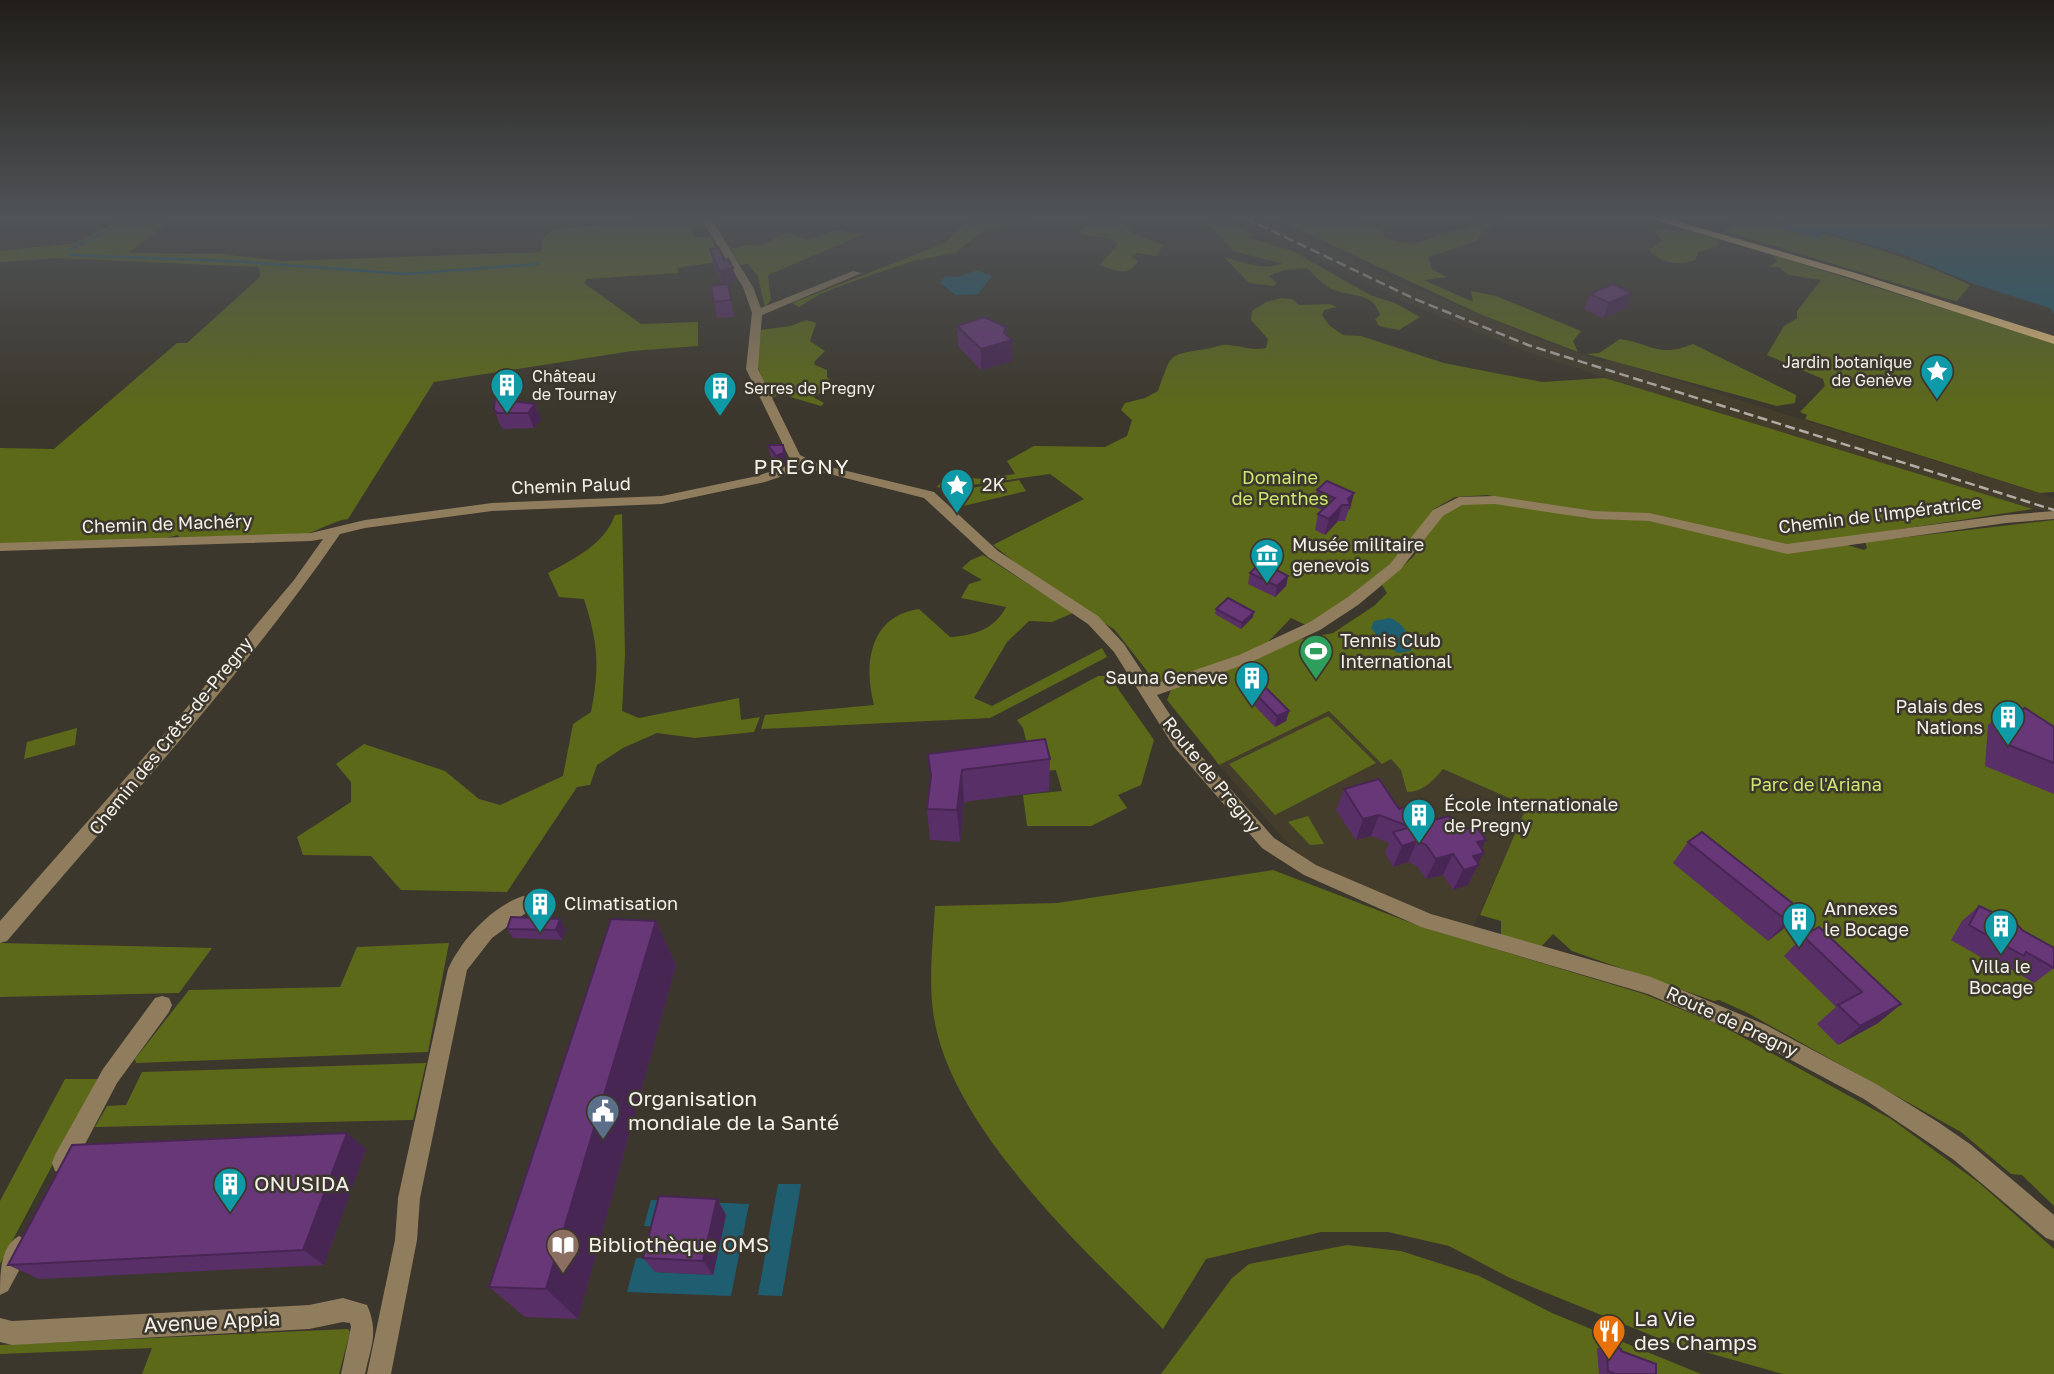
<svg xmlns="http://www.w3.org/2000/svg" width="2054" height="1374" font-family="'Golos Text',sans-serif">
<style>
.built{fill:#443d2c}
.green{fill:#5c6919}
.water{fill:#1f5d70}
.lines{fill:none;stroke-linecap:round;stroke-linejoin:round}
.stream{stroke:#1f5d70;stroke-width:2.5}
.minor{fill:#907d5d;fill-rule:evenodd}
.major{fill:#e9c27c;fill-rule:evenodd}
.rail{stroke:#b1ada5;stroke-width:2.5;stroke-dasharray:10 4.5;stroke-linecap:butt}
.wall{fill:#592f67}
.shaded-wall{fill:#482654}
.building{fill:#673778;stroke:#482654;stroke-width:2}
.labels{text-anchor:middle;stroke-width:5;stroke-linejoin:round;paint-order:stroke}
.far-poi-label{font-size:16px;fill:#f4f1ea;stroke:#3c372d;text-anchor:start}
.park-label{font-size:18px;fill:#cee56f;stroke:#3c372d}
.poi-label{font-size:18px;fill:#f4f1ea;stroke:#3c372d;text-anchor:start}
.street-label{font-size:18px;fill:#f4f1ea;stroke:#3c372d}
.quarter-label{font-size:21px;letter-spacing:2px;fill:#f4f1ea;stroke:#3c372d}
.near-poi-label{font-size:21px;fill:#f4f1ea;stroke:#3c372d;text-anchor:start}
.near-street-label{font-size:21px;fill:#f4f1ea;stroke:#3c372d}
</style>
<rect width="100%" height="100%" fill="#3c372d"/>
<g class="built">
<polygon points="1233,218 1263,218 1376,272 1542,340 1604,362 1607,359 2040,493 2054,498 2054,511 2033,509 1793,438 1529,353 1402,301"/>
<polygon points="1329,711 1382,763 1391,759 1429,762 1528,806 1473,927 1390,900 1299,856 1219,765"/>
</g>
<g class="green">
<path d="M124,218H173L128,253L223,254L282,261L541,252L542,240L554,229L698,218L702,225L692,227L694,237H709L724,261L677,268L679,273L587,279L584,283L641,324L698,322V346L632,351L434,382L348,519C335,520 320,530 306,534L179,538L178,535L162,539L0,545V448L54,449L177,343H187L261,276L258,267L57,258L0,262V251L75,243Z"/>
<polygon points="971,218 1013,218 1034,225 1008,225 983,231 955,253 913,261 857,280 820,294 799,307 792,303 945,243"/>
<path d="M1100,218L1123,224L1133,234L1163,245L1157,256L1136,253L1132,257L1138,261C1130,277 1114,271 1100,265L1118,244L1111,239L1082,235L1079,230Z"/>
<path d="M1203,218H1221L1254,234L1247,237L1295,252L1370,295L1395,303L1420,317L1399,330L1379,326L1375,319L1380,315C1372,289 1347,299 1328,287C1320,282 1314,275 1307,268L1284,270L1269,276L1276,282L1275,286L1249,283L1224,257C1240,261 1266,272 1282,263L1235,252Z"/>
<polygon points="1274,218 1340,218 1382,230 1385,239 1413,244 1470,226 1479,218 1512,218 1483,230 1477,241 1428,257 1432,269 1447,277 1424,280 1473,302 1471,291 1496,296 1581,331 1573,341 1578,352 1482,315"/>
<path d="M1737,218H1760L1757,222C1832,233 1901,253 1970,285L1957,301L1948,299L1725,231Z"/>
<path d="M1653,228L1680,232L1683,229L1718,239L1717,247L1698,252L1695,260C1678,266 1661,263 1649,250L1662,241Z"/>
<polygon points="836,230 862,235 768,275 771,300 765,307 758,277 748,264 740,265 731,249 748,245 760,246 786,233 808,239"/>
<polygon points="1773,255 2054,343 2054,492 2040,493 1805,419 1807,415 1800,412 1825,386 1823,379 1767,355 1784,326 1797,318 1797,311 1821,280 1788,275 1779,267 1769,267 1777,261"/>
<path d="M1281,298L1292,299L1299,305L1330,304L1337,307L1324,310L1322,315L1329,325L1343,335L1361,336L1444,363L1542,382L1605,378L2033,509L1790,546L1661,517L1559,508L1487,495L1455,497L1434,509L1409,547L1394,562L1351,597L1306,625L1291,618L1264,646L1231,660L1164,681L1154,680L1115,630L1022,568L993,545L1084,499L1050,474L944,489L937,487L946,475L981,479L1015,474L1007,461L1034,446L1105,447L1127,436L1132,420L1121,410L1125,403L1145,398L1158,391C1172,354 1166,355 1206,349C1213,349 1220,344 1228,345C1242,346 1252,351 1266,348L1268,339L1251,320L1252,311L1266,302Z"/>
<polygon points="806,320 816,323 810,341 825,351 814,362 815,365 827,370 827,377 835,385 813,397 824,403 821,406 780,394 770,399 757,365 761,330 791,326"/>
<path d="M1620,339C1652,344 1659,358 1693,344L1796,395L1795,403L1777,406L1587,354L1599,353Z"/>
<polygon points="1019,480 1026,491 959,507 947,492"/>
<path d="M1462,503L1519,504L1586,518L1656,521L1769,549L1844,544L1864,550L1867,548L1865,542L2054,520V1206L2022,1175L2011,1174L1961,1132L1746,1012L1719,1000L1714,1001L1572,951L1553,934L1540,948L1501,935V921L1480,915L1527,806L1443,769C1434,780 1423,792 1407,792L1401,770L1391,759L1382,764L1329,711L1219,765L1213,757L1167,700L1171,690L1296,640L1333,633L1374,606L1387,593L1382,585L1414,556L1436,520Z"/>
<path d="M622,514L625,655L622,711L639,718L739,698L741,720L760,717L754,732L695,738L657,733L623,748L597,765L590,785L577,787L507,892L401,890L371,856L303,855L297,837L351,802V782L336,764L364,744L445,771L479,799L500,805L563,776L573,724L591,712C600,666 598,643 584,599L559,597L548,573C575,558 604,545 615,515Z"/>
<path d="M983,555L1073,613L1052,622L1029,621L1007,642L974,698L992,706L1102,648L1107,657L990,718L761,729L765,715L874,705C863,663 870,616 919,609L950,637C973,636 995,629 1006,607L961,598L969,584L982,580L962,568L971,560Z"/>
<polygon points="1098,676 1109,676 1154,740 1141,785 1118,795 1127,808 1091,826 1027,826 1023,795 1062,791 1056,770 1034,772 1023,728 1017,720"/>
<polygon points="1328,716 1376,763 1275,815 1229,764"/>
<polygon points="77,728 75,745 24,759 27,742"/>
<polygon points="1308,816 1324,844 1310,845 1288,822"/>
<path d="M1273,870L1419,926L1644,994L1724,1027L1891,1119L1978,1182L2054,1249V1374H1783L1663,1340L1510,1278L1449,1246L1388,1232H1321L1206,1259L1163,1329C1085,1250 953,1131 934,1018C928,983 933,942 935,906L1057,903Z"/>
<polygon points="0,943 212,948 179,993 0,997"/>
<polygon points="449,943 428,1052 136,1063 135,1059 189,990 340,987 357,947"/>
<polygon points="426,1063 413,1120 95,1127 107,1106 126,1105 142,1072"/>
<polygon points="65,1079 98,1079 0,1264 0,1201"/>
<polygon points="1347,1245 1401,1251 1479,1276 1552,1313 1701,1374 1161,1374 1232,1278 1249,1264"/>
<polygon points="348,1329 350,1332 339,1374 142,1374 152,1348 0,1354 0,1345"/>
</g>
<g class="water">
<polygon points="1760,218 2054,218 2054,313 2050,308 1971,283 1902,254 1823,232 1817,239 1757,222"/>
<polygon points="976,270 992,276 978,294 956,295 940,283 945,276 959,277"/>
<path d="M1390,618C1404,623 1411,637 1411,651L1398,653L1383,643L1371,628L1374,621Z"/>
<polygon points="778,1184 801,1184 782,1296 758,1295"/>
<polygon points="651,1200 749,1204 731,1296 627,1292 636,1258 658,1259 655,1272 713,1275 726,1215 666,1227 644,1226"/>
</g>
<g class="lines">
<g class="stream">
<polyline points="69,250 134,218"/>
<polyline points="70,255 231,261 406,274 538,264"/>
</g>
<g class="minor">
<path d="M701,218H711L753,287L761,308L853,271L862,273L762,315L758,369L800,455L818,464L934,492L998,551L1098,616L1124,644L1151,685L1239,655L1310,622L1348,597L1390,564L1433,510L1459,497L1495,496L1594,511L1649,513L1787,544L2006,515L2054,511V519L2006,523L1787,554L1649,521L1594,519L1495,504L1462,505L1443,516L1400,570L1358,605L1320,630L1249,663L1157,695L1186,739L1274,838L1316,865L1431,914L1651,977L1766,1025L1878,1085L1938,1122L1970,1144L2054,1215V1241L2046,1238L1954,1160L1922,1138L1864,1099L1752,1039L1648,994L1421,927L1304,875L1262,848L1174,747L1114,652L1088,624L988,557L924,498L806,468L765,482L662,504L492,511L365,528L340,534C242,677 119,809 7,941L0,943V921L173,724L294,580L323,539L311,541L0,551V543L311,533L365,520L492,503L662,496L757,476L796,463L789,457L746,369L752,313L743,287Z"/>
<path d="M523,896L530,898L532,904L530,910L492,938L467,970L420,1198L417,1240L391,1374H367L395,1240L398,1198L448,969C462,939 491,907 523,896Z"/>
<polygon points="162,996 169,998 172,1005 169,1012 117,1083 71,1171 63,1174 55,1171 52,1163 55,1155 103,1069 155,998"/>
<path d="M19,1236L27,1240L31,1248L8,1291L0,1295C0,1274 0,1246 19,1236Z"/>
<path d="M343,1298L367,1305C379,1332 371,1346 365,1374H341L351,1327L350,1323L343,1322L309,1329L12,1345L0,1342V1318L12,1321L309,1305Z"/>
</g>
<polygon class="major" points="1648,218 1666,218 1859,274 2054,336 2054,344 1851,278"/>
<polyline class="rail" points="1245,218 1415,299 1528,345 2054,510"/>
</g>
<g class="wall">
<polygon points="710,249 724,260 736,281 722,284 713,263"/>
<polygon points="728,284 734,317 717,318 714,302"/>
<polygon points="1590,294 1626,308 1603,318 1584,309"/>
<polygon points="957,326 1006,335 1012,361 981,370 958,346"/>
<polygon points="514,401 535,404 541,420 534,428 503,429 500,425 494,409"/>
<polygon points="768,445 783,445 786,464 778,466 770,455"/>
<polygon points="1317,490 1354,493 1345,521 1338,521 1325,535 1315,530 1318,514 1322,510 1313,506"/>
<polygon points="1250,573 1288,576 1286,586 1275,597 1248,584"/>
<polygon points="1216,609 1253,617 1241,629 1215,614"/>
<polygon points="1250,688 1289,711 1286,721 1275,727 1248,699"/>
<polygon points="2009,703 2054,727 2054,794 1985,766 1988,725"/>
<polygon points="928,754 1050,759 1049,791 964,802 960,842 930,840 927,809 931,780"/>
<polygon points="1344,789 1486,840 1481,849 1484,853 1468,885 1453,890 1443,875 1426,879 1417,866 1408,862 1393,867 1385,853 1389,843 1371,836 1356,840 1336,810"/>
<polygon points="1688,842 1801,910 1782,930 1768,941 1673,863"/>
<polygon points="1979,906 2054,968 2034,983 2009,968 2005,971 1951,940 1962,921"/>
<polygon points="560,919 566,929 562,940 513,938 507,929"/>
<polygon points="656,921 676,965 578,1319 525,1317 489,1287"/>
<polygon points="1803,936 1901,1004 1878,1023 1838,1045 1817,1024 1836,1007 1784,956"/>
<polygon points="366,1149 324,1265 39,1279 8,1265"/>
<polygon points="717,1199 726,1215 713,1275 655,1272 643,1258"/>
<polygon points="1606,1343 1621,1351 1656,1374 1599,1374 1597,1349"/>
</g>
<g class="shaded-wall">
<polygon points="733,268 736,281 722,284 719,270"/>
<polygon points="1632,293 1626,308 1603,318 1609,303"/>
<polygon points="1006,327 1006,342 1012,340 1012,361 981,370 981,349 1004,333"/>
<polygon points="509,387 515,402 504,400"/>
<polygon points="535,404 541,420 534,428 528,413"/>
<polygon points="783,445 786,464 778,466 776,456"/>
<polygon points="1354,493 1350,509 1348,510 1350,505 1348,499"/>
<polygon points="1342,505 1338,521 1325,535 1329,519"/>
<polygon points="1288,576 1286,586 1275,597 1277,586"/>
<polygon points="1254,612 1253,617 1241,629 1242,623"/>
<polygon points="1289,711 1286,721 1275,727 1277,716"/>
<polygon points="962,770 964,802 960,842 957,810"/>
<polygon points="1379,815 1371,836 1356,840 1363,819"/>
<polygon points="1486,840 1478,855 1484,853 1468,885 1453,890 1477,842"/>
<polygon points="1417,841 1408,862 1393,867 1402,846"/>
<polygon points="1453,854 1443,875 1426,879 1436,859"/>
<polygon points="1801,910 1782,930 1768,941 1787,921"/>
<polygon points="560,919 566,929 562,940 556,930"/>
<polygon points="656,921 676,965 578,1319 546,1289"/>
<polygon points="1901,1004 1878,1023 1838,1045 1860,1026"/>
<polygon points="347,1133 366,1149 324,1265 303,1250"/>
<polygon points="717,1199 726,1215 713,1275 703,1261"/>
</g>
<g class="building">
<polygon points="719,248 724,260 728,259 733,268 719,270 710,249"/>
<polygon points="728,284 731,300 714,302 711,286"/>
<polygon points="1613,284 1632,293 1609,303 1590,294"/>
<polygon points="984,317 1006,327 1004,333 1012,340 981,349 957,326"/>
<polygon points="509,387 504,400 535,404 528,413 497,413 494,409 496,388"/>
<polygon points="768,445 783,445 784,453 776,456"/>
<polygon points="1327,481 1354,493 1348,499 1350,505 1342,505 1329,519 1318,514 1335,498 1317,490"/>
<polygon points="1261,562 1288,576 1277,586 1250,573"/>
<polygon points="1228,598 1254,612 1242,623 1216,609"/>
<polygon points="1261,683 1289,711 1277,716 1250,688"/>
<polygon points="2009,703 2021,710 2025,708 2054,727 2054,763 2006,744"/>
<polygon points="1045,739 1050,759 962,770 957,810 927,809 931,776 928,754"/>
<polygon points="1379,779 1399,809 1416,804 1426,817 1434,820 1449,816 1460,831 1476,826 1486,840 1477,842 1484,853 1473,856 1479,865 1464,870 1453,854 1436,859 1426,845 1417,841 1402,846 1393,832 1411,827 1379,815 1363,819 1344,789"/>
<polygon points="1702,832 1801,910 1787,921 1688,842"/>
<polygon points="1979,906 2016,923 2022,930 2054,948 2054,968 2026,952 2024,956 1969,925"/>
<polygon points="511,917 560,919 556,930 507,929"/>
<polygon points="611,919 656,921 546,1289 489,1287"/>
<polygon points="1819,927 1901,1004 1860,1026 1838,1005 1862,992 1803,936"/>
<polygon points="347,1133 303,1250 8,1265 72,1145"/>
<polygon points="659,1196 717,1199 703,1261 643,1258"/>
<polygon points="1606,1343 1621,1349 1621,1351 1656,1364 1656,1374 1615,1374 1608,1371"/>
</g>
<linearGradient id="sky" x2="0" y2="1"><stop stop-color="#211e19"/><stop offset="0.53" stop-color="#505357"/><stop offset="1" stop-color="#505357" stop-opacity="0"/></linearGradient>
<rect width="2054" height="411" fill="url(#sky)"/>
<defs>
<symbol id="sight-pin" viewBox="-11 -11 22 30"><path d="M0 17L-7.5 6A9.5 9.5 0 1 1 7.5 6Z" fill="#0f9aa8" stroke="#3c372d"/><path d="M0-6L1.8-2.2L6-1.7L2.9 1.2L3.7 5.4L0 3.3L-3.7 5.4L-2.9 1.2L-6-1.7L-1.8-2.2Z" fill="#fff"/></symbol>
<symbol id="building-pin" viewBox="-11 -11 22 30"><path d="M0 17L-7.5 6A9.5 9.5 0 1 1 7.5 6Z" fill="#0f9aa8" stroke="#3c372d"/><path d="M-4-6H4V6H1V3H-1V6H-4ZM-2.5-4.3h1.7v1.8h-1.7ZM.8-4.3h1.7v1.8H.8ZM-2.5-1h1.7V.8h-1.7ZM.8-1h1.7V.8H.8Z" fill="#fff"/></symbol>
<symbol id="museum-pin" viewBox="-11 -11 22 30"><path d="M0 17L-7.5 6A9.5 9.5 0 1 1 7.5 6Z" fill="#0f9aa8" stroke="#3c372d"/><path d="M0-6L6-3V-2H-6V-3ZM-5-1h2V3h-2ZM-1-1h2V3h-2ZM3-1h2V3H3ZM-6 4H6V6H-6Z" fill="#fff"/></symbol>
<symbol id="stadium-pin" viewBox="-11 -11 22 30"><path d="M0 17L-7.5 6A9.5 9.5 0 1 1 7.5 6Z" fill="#2e9e5b" stroke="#3c372d"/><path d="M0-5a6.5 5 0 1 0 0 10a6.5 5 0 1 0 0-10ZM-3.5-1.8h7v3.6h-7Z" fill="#fff"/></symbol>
<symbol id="civic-pin" viewBox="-11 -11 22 30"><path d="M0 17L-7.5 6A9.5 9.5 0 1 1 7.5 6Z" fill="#5c6f8a" stroke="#3c372d"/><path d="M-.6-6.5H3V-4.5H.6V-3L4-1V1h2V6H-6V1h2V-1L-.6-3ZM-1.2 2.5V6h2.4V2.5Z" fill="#fff"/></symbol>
<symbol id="library-pin" viewBox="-11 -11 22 30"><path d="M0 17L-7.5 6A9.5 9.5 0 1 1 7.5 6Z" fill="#8d6e63" stroke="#3c372d"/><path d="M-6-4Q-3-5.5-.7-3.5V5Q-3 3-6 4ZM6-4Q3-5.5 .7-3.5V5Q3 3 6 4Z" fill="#fff"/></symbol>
<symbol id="restaurant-pin" viewBox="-11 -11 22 30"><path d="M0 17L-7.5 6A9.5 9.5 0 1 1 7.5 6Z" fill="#e8710a" stroke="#3c372d"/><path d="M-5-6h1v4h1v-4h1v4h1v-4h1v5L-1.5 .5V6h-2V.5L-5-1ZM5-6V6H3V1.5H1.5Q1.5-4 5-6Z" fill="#fff"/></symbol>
</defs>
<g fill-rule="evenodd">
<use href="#sight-pin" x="1918" y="352" width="38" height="52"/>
<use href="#building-pin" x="488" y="366" width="38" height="52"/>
<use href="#building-pin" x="701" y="369" width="38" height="52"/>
<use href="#sight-pin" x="938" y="466" width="38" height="52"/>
<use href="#museum-pin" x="1248" y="536" width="38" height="52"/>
<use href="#stadium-pin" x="1297" y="632" width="38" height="52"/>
<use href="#building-pin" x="1233" y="659" width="38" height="52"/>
<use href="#building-pin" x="1989" y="698" width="38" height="52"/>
<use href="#building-pin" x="1400" y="796" width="38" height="52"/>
<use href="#building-pin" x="521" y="885" width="38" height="52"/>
<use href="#building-pin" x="1780" y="900" width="38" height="52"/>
<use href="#building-pin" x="1982" y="907" width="38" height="52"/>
<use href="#civic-pin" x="584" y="1092" width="38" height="52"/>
<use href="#building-pin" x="211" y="1165" width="38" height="52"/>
<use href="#library-pin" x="544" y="1226" width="38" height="52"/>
<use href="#restaurant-pin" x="1590" y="1312" width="38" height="52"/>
</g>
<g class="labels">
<g class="far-poi-label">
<text x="1912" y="368" text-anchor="end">Jardin botanique<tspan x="1912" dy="18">de Genève</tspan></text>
<text x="532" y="382">Château<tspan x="532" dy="18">de Tournay</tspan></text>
<text x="744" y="394">Serres de Pregny</text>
</g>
<g class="park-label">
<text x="1280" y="484">Domaine<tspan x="1280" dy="21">de Penthes</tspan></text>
<text x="1816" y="791">Parc de l'Ariana</text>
</g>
<g class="poi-label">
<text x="982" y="491">2K</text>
<text x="1292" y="551">Musée militaire<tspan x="1292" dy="21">genevois</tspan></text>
<text x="1340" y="647">Tennis Club<tspan x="1340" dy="21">International</tspan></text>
<text x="1228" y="684" text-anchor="end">Sauna Geneve</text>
<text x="1983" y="713" text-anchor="end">Palais des<tspan x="1983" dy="21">Nations</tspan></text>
<text x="1444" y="811">École Internationale<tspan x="1444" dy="21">de Pregny</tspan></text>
<text x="564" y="910">Climatisation</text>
<text x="1824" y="915">Annexes<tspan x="1824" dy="21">le Bocage</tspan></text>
<text x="2001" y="973" text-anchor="middle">Villa le<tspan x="2001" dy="21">Bocage</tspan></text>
</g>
<g class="street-label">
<text transform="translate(571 486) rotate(-2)" y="6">Chemin Palud</text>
<text transform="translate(1880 515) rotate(-7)" y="6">Chemin de l'Impératrice</text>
<text transform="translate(167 524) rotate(-2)" y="6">Chemin de Machéry</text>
<text transform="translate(171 736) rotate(-51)" y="6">Chemin des Crêts-de-Pregny</text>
<text transform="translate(1211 775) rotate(51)" y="6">Route de Pregny</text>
<text transform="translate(1732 1022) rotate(25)" y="6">Route de Pregny</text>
</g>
<g class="quarter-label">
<text x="802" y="474">PREGNY</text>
</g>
<g class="near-poi-label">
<text x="628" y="1106">Organisation<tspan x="628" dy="24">mondiale de la Santé</tspan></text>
<text x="254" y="1191">ONUSIDA</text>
<text x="588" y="1252">Bibliothèque OMS</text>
<text x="1634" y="1326">La Vie<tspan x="1634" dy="24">des Champs</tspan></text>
</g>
<g class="near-street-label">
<text transform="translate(212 1322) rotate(-3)" y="7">Avenue Appia</text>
</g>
</g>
</svg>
